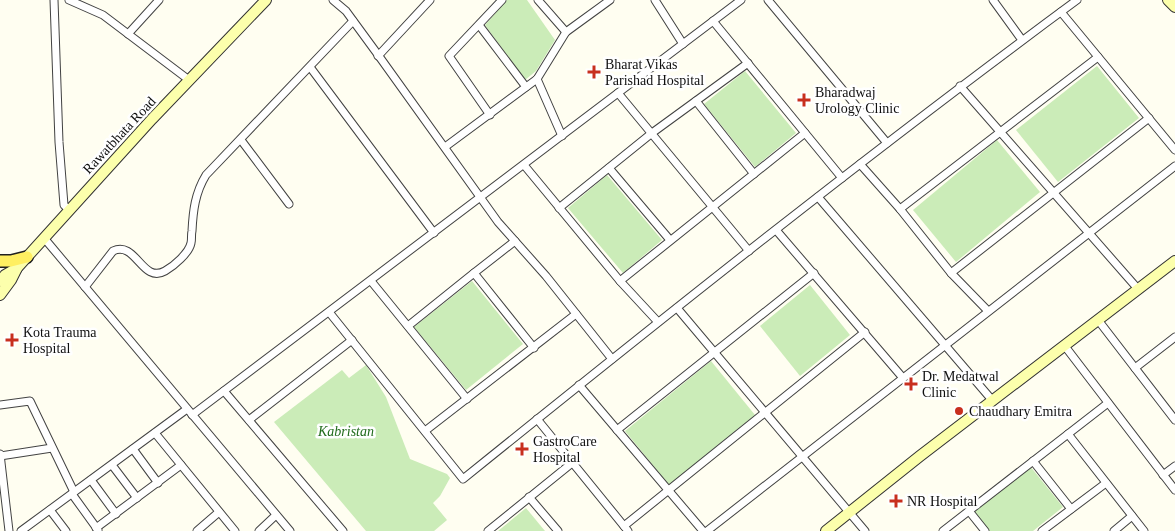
<svg xmlns="http://www.w3.org/2000/svg" width="1175" height="531" font-family="Georgia,serif">
<style>
.green{fill:#cbecb8}
.lines{fill:none;stroke-linecap:round;stroke-linejoin:round}
.street-casing{stroke:#424242;stroke-width:9}
.secondary-casing{stroke:#313131;stroke-width:12}
.primary-casing{stroke:#202020;stroke-width:14}
.street{stroke:#fff;stroke-width:7}
.secondary{stroke:#fcffac;stroke-width:10}
.primary{stroke:#ffef61;stroke-width:11}
.poi-dot{fill:#c82f1e;stroke:#fff;stroke-width:2}
.labels{text-anchor:middle;stroke-width:5;stroke-linejoin:round;paint-order:stroke}
.poi-label{font-size:14px;fill:#0f0f0f;stroke:#fff;text-anchor:start}
.street-label{font-size:14px;fill:#0f0f0f;stroke:#fff}
.park-label{font-size:14px;font-style:italic;fill:#206b1b;stroke:#fff}
</style>
<rect width="100%" height="100%" fill="#fffef1"/>
<g class="green">
<polygon points="507,0 527,0 555,40 536,71 525,80 485,25"/>
<polygon points="1097,66 1139,118 1058,182 1016,130"/>
<polygon points="745,71 796,133 755,167 704,104"/>
<polygon points="997,140 1040,192 956,262 913,210"/>
<polygon points="607,175 662,240 623,273 568,208"/>
<polygon points="472,281 523,344 466,390 414,327"/>
<polygon points="810,285 850,335 800,376 760,326"/>
<polygon points="711,361 755,415 669,485 625,431"/>
<polygon points="366,365 386,397 410,459 447,474 450,478 440,496 433,503 447,520 434,531 366,531 274,422 342,370 349,378"/>
<polygon points="1030,466 1063,507 1033,531 988,531 973,512"/>
<polygon points="526,508 545,531 498,531"/>
</g>
<g class="lines">
<defs>
<g id="street">
<polyline points="54,0 59,142 64,205 69,210"/>
<polyline points="69,0 103,15 189,80"/>
<polyline points="333,0 346,11 376,52 498,222 546,276 612,359"/>
<polyline points="538,0 566,32"/>
<polyline points="655,0 683,44"/>
<polyline points="768,0 887,143"/>
<polyline points="993,0 1022,40"/>
<polyline points="1061,12 1175,150"/>
<polyline points="713,21 842,178"/>
<polyline points="479,25 526,87"/>
<polyline points="128,34 159,0"/>
<polyline points="378,56 430,0"/>
<polyline points="310,67 434,233"/>
<polyline points="537,79 562,136"/>
<polyline points="960,86 1138,289"/>
<polyline points="618,93 749,251"/>
<polyline points="696,101 754,174"/>
<polyline points="490,115 449,56 502,0"/>
<polyline points="241,140 289,204"/>
<polyline points="445,147 537,79 566,32 610,0"/>
<polyline points="860,164 900,209 951,273 988,311"/>
<polyline points="524,165 620,281 658,322"/>
<polyline points="609,168 670,240"/>
<polyline points="818,197 992,400"/>
<polyline points="559,208 652,133 748,63"/>
<polyline points="900,209 1098,57"/>
<polyline points="776,230 903,378"/>
<polyline points="44,238 290,531"/>
<polyline points="474,273 515,241"/>
<polyline points="951,273 1149,118"/>
<polyline points="371,281 467,399"/>
<polyline points="620,281 805,133"/>
<path d="M85,287L113,251C136,240 142,284 165,271C174,266 189,253 191,243C192,239 191,235 192,231C193,211 195,193 206,175L353,21"/>
<polyline points="677,308 865,531"/>
<path d="M329,312L463,479C665,316 868,154 1077,0"/>
<polyline points="1098,320 1175,420"/>
<polyline points="408,326 474,273 534,348"/>
<polyline points="1064,345 1175,490"/>
<polyline points="1135,368 1175,337"/>
<polyline points="579,385 703,531"/>
<polyline points="224,391 343,531"/>
<polyline points="0,405 30,401 74,492"/>
<polyline points="192,415 741,0"/>
<polyline points="537,419 628,531"/>
<polyline points="249,420 352,340"/>
<polyline points="617,430 814,273"/>
<polyline points="425,431 576,314"/>
<polyline points="155,433 235,531"/>
<polyline points="1068,434 1144,531"/>
<polyline points="133,449 158,483"/>
<polyline points="0,454 9,531"/>
<polyline points="0,456 52,448"/>
<polyline points="1033,461 1071,509"/>
<polyline points="112,465 137,498"/>
<polyline points="1163,475 1175,466"/>
<polyline points="91,480 116,514"/>
<polyline points="72,494 98,530"/>
<polyline points="529,497 558,531"/>
<polyline points="50,510 66,531"/>
<polyline points="969,511 985,531"/>
<polyline points="624,526 865,332"/>
<polyline points="96,528 181,465"/>
<polyline points="21,531 187,409"/>
<polyline points="197,531 219,512"/>
<polyline points="259,531 276,515"/>
<polyline points="488,531 572,463"/>
<polyline points="707,531 1175,166"/>
<polyline points="943,531 1108,403"/>
<polyline points="1042,531 1106,483"/>
<polyline points="1114,531 1132,516"/>
</g>
<g id="secondary">
<polyline points="1168,0 1175,7"/>
<polyline points="0,281 5,275 17,268"/>
<polyline points="0,295 11,280 17,268 152,119 266,0"/>
<polyline points="826,531 920,456 1175,261"/>
</g>
<polyline id="primary" points="0,261 11,261 27,257"/>
</defs>
<use href="#street" class="street-casing"/>
<use href="#secondary" class="secondary-casing"/>
<use href="#primary" class="primary-casing"/>
<use href="#street" class="street"/>
<use href="#secondary" class="secondary"/>
<use href="#primary" class="primary"/>
</g>
<g class="poi-dot">
<path d="M591.5 64.5h5v5h5v5h-5v5h-5v-5h-5v-5h5z"/>
<path d="M801.5 92.5h5v5h5v5h-5v5h-5v-5h-5v-5h5z"/>
<path d="M9.5 332.5h5v5h5v5h-5v5h-5v-5h-5v-5h5z"/>
<path d="M908.5 376.5h5v5h5v5h-5v5h-5v-5h-5v-5h5z"/>
<circle cx="959" cy="411" r="5"/>
<path d="M519.5 441.5h5v5h5v5h-5v5h-5v-5h-5v-5h5z"/>
<path d="M893.5 493.5h5v5h5v5h-5v5h-5v-5h-5v-5h5z"/>
</g>
<g class="labels">
<g class="poi-label">
<text x="605" y="69">Bharat Vikas<tspan x="605" dy="16">Parishad Hospital</tspan></text>
<text x="815" y="97">Bharadwaj<tspan x="815" dy="16">Urology Clinic</tspan></text>
<text x="23" y="337">Kota Trauma<tspan x="23" dy="16">Hospital</tspan></text>
<text x="922" y="381">Dr. Medatwal<tspan x="922" dy="16">Clinic</tspan></text>
<text x="969" y="416">Chaudhary Emitra</text>
<text x="533" y="446">GastroCare<tspan x="533" dy="16">Hospital</tspan></text>
<text x="907" y="506">NR Hospital</text>
</g>
<g class="street-label">
<text transform="translate(119 135) rotate(-47)" y="5">Rawatbhata Road</text>
</g>
<g class="park-label">
<text x="346" y="436">Kabristan</text>
</g>
</g>
</svg>
